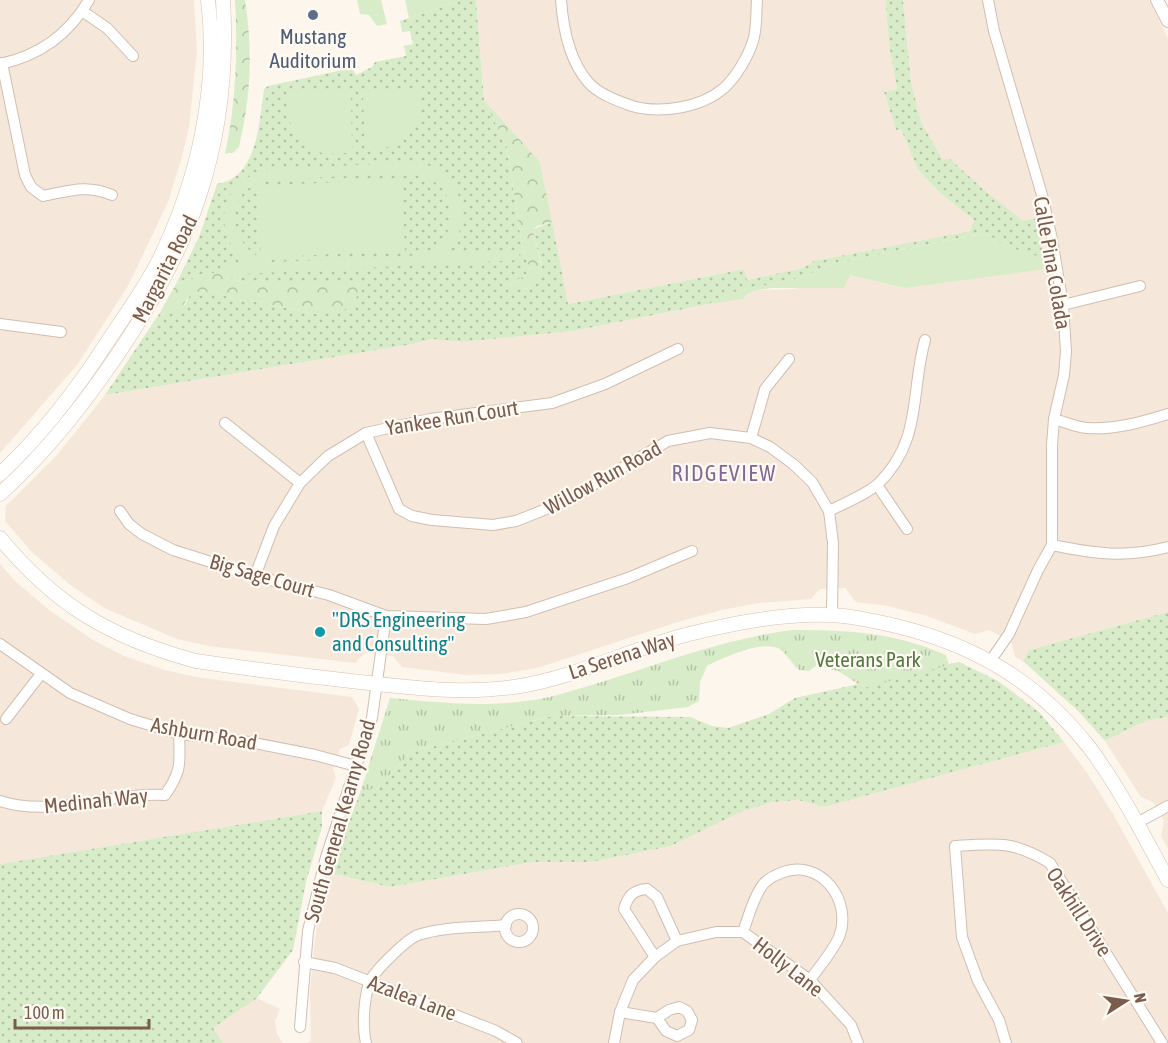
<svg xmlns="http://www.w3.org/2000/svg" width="1168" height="1043" font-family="'Asap Condensed',sans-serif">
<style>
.residential{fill:#f5e8da}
.grass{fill:url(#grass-dots)}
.forest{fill:url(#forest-crowns)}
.park{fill:url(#park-tufts)}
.garden{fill:#d8ecc9;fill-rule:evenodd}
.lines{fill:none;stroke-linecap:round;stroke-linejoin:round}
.minor-casing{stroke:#d1beb0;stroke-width:12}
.tertiary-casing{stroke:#d1beb0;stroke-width:14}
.secondary-casing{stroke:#d6c0b0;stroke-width:15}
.minor{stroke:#fff;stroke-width:10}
.tertiary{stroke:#fff;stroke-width:12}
.secondary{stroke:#fff;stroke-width:14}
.service-dot{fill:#5c6f8a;stroke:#fffaf3;stroke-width:2}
.culture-dot{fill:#0f9aa8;stroke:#fffaf3;stroke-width:2}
.labels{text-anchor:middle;stroke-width:4.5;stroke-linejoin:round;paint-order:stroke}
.service-label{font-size:21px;fill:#4e5e75;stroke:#fffaf3}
.street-label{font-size:21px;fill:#7a5c4d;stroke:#fffaf3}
.culture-label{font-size:21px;fill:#0d838f;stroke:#fffaf3;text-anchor:start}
.park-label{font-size:21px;fill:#537a41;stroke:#fffaf3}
.neighbourhood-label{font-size:22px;letter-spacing:1.5px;fill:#846695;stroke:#fffaf3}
</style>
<defs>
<pattern id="grass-dots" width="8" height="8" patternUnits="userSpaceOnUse" patternTransform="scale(1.5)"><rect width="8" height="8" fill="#d8ecc9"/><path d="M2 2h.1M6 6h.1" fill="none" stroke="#b4c2a5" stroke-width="1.8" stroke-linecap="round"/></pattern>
<pattern id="forest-crowns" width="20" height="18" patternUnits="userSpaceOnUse" patternTransform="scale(1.5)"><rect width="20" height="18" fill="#d8ecc9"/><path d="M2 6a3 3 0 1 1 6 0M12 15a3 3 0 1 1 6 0" fill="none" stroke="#b4c2a5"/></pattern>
<pattern id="park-tufts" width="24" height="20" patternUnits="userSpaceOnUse" patternTransform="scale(1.5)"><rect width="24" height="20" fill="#d8ecc9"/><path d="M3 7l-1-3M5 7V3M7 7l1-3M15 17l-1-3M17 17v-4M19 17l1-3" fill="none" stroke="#b4c2a5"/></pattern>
</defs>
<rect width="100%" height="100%" fill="#fdf6ec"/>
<g class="residential">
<polygon points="0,0 194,0 197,51 189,127 181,160 168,202 128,286 77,365 0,453"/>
<polygon points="476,0 885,0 890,50 897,89 884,92 896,130 901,129 918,170 940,193 974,220 970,231 814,261 803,268 746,280 744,269 567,304 540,162 484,100"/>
<polygon points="903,0 1149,0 1168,38 1168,612 1029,650 1023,661 1015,657 1011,641 989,630 975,634 927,616 888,606 856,602 845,588 820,589 811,599 759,603 722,610 681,621 537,668 500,674 466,675 402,667 393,656 365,653 355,663 208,646 177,639 104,608 69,584 31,551 5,521 6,506 57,455 105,395 413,344 433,339 461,342 573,331 720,302 757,290 794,289 850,275 905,288 1023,222 943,160 921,122 911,82"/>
<polygon points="0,564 15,581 49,610 93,640 124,656 165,670 196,677 352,697 359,709 349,745 340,749 333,769 336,778 322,811 0,864"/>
<polygon points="1168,717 1168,849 1161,836 1164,821 1153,802 1141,797 1105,741 1145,721"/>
<polygon points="1064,742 1087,773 1113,814 1168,913 1168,1043 307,1043 311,1040 310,992 314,945 320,911 330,873 390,887 533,862 591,862 671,846 743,811 773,802 798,800 824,807"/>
<polygon points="257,998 280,1009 275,1021 277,1034 283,1043 223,1043 213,1028"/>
</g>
<g class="grass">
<path d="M449,0H476L484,100L507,147L522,246L530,269L528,273L510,285L526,289C555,275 535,254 533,229L552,222L568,304L744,269L747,280L803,268L814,261L970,231L974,220L940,193L918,170L901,129L896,130L884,92L897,89L890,50L885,0H903L911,82L921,122L943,160L950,159L984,190L1023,221L1037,218L1044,260L1030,253L1006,247L986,233L832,264L803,277L730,293L709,304L573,331L461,342L433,339L413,344L105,395L159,314L163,315L185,305L190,295L201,291L216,292L236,300L259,302L314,314L327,312L359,283H243L217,273H205L176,284L199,237L217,184C258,178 259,122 264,89L268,86L352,68L356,75L372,67L375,62L406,56L404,46L413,44L410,31L402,32L400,21L450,4Z"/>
<polygon points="1168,612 1168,717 1145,721 1105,741 1079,712 1023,661 1029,650"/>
<polygon points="959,662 998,681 1039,712 1064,742 824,807 798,800 773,802 743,811 671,846 591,862 533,862 390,887 330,873 361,790 376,789 411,752 552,716 690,717 712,726 728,728 769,714 795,698"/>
<polygon points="322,811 322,827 306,882 293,950 257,998 213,1028 223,1043 0,1043 0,864"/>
</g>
<g class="forest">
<path d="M235,0H245C253,53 251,95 239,147L234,152L225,154C236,104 238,51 235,0Z"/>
<path d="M484,100L540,162L552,222L537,226L533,229C535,255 559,287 516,290L510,285L528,273L530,269L522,246L507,147Z"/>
<path d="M205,273H217L243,283H360L359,293L353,304L343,311L314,314L259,302L236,300L216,292L201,291L190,295C182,308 176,317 159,314L176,284Z"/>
</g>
<path class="park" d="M792,630C847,630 894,632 946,655L949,665L864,688L840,672L817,665L809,671L799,670C793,665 785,652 780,649C764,639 722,658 707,666L700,682L699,701L688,707L620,715L552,716L411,752L376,789L361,790L390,698C442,703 487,708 540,699C564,694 588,686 611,679C670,660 729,638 792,630Z"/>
<g class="garden">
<polygon points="357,0 381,0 387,24 377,26 369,15 360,14"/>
<polygon points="405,0 449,0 450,4 409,18"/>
<path d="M421,87C424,128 408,151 365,149L363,97L368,92Z"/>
<path d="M287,90H344L351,97L352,152C302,161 286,136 287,90Z"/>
<path d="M398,163C408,163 417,162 427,165C455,174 470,208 458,235C454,243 448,248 444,254L519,250L520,260L223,275L222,265L246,263C208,229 221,175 274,169ZM407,173C424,175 441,181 448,198C457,220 447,243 426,252C411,258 391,257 375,258C341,259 307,261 273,262C238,256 220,211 249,188C256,183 264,182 271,180Z"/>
<polygon points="401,179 405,250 261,258 257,186"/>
<polygon points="986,233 1006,247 1030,253 1044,260 1046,269 905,288 850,275 844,288 772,288 757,290 747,294 743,299 709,304 729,293 803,277 832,264"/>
</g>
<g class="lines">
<defs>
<g id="minor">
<path d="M561,0C563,28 569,60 588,82C598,94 618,101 632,106C660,114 701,108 724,88C736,77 748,57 753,41C757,29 756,13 757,0"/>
<polyline points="988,0 994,31 1042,195 1052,239 1063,305 1066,351 1064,375 1054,419 1052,445 1052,545 1038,570 1009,634 991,660"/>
<polyline points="82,11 107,28 133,56"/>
<path d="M2,63L25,175L31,187L43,196C69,191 86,184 112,195"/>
<path d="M0,64C39,56 69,34 89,0"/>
<polyline points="1063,305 1140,286"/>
<polyline points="0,324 61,332"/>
<path d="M1054,419C1065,422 1076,427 1087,428C1115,430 1142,422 1168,414"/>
<polyline points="225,423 300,483"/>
<polyline points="366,433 399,509 412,516 432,520 493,525 516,521 564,502 668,441 710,433 751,438 770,447 793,464 812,482 829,511 833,543 832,615"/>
<polyline points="751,438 765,389 789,359"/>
<polyline points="877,485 907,529"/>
<polyline points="120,511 129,524 142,534 173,550 255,576 329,595 386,616 486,619 526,612 628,578 692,551"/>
<path d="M829,511C843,504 867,494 878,484C923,440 910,393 925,340"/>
<path d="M1052,545C1096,554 1125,558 1168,547"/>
<polyline points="255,576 274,526 300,483 328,456 366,433 430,419 552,403 605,384 678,349"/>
<polyline points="0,644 70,693 130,719 179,734 249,742 315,755 356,766"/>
<polyline points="6,719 41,674"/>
<path d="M0,801C53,818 111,792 165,795C182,771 180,763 179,734"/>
<polyline points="1137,823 1168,806"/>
<circle cx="519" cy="928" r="14"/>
<path d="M743,932C748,918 752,902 760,889C764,881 773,876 781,873C821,857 853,901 839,937C833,951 819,967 810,980"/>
<path d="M655,957L624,909C628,896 633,890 647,889L657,897L677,941"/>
<polyline points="304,962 335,968 496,1031 517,1043"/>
<polygon points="679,1007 687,1011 692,1020 689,1030 677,1036 666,1031 657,1018 669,1010"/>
<polyline points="620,1012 657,1018"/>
<polyline points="300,1027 308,931 326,857 372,718 386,616"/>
<path d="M366,1043C362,1026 364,1000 369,983C373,972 407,939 418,935C446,926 477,928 506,925"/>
<polyline points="614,1043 620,1012 633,980 655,957 677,941 716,932 743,932 810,980 851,1025 858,1043"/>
<path d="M1006,1043L999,1020L978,981L962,937L955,846C997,843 1014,841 1050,863L1162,1043"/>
</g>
<polyline id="tertiary" points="1157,0 1168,21"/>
<g id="secondary">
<path d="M0,474C42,435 75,392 106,344C123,318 142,292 157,264C197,184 219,90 208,0"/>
<path d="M0,494C40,458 73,418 104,374C189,255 232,147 223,0"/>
<path d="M0,538C56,606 111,638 196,661C250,669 305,676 360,682C412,688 462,694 514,687C575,678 630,649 689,634C735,623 784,613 831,615C853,616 875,621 896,626C975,645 1038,682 1089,747C1120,788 1143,835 1168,880"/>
</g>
</defs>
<use href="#minor" class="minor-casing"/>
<use href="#tertiary" class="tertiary-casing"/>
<use href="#secondary" class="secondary-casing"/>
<use href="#minor" class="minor"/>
<use href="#tertiary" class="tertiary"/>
<use href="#secondary" class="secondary"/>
</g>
<circle class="service-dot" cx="313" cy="15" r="6"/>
<circle class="culture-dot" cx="320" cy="632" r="6"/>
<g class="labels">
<g class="service-label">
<text x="313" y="44">Mustang<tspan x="313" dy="24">Auditorium</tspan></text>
</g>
<g class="street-label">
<text transform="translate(1052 263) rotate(80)" y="7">Calle Pina Colada</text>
<text transform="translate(165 269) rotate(-63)" y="7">Margarita Road</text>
<text transform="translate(452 418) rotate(-9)" y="7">Yankee Run Court</text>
<text transform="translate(603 478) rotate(-29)" y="7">Willow Run Road</text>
<text transform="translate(262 576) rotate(16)" y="7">Big Sage Court</text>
<text transform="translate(622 656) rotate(-18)" y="7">La Serena Way</text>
<text transform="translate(204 734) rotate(10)" y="7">Ashburn Road</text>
<text transform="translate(96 801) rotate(-6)" y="7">Medinah Way</text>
<text transform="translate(340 821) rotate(-74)" y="7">South General Kearny Road</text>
<text transform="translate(1079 912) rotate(57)" y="7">Oakhill Drive</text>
<text transform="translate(788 967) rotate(38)" y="7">Holly Lane</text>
<text transform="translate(412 998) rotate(21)" y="7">Azalea Lane</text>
</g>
<g class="culture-label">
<text x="332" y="627">"DRS Engineering<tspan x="332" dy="24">and Consulting"</tspan></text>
</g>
<g class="park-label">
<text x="868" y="667">Veterans Park</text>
</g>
<g class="neighbourhood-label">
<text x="724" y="481">RIDGEVIEW</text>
</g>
</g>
<g transform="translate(1126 1001) rotate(78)" stroke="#fffaf3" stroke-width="4.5" paint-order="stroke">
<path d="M0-4.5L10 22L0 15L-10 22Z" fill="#7a5c4d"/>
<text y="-9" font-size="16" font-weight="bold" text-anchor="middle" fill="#7a5c4d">N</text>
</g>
<path d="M15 1019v9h134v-9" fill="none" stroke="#7a5c4d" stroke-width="3"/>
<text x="24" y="1019" font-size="18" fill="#7a5c4d" stroke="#fffaf3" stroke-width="4.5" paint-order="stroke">100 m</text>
</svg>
